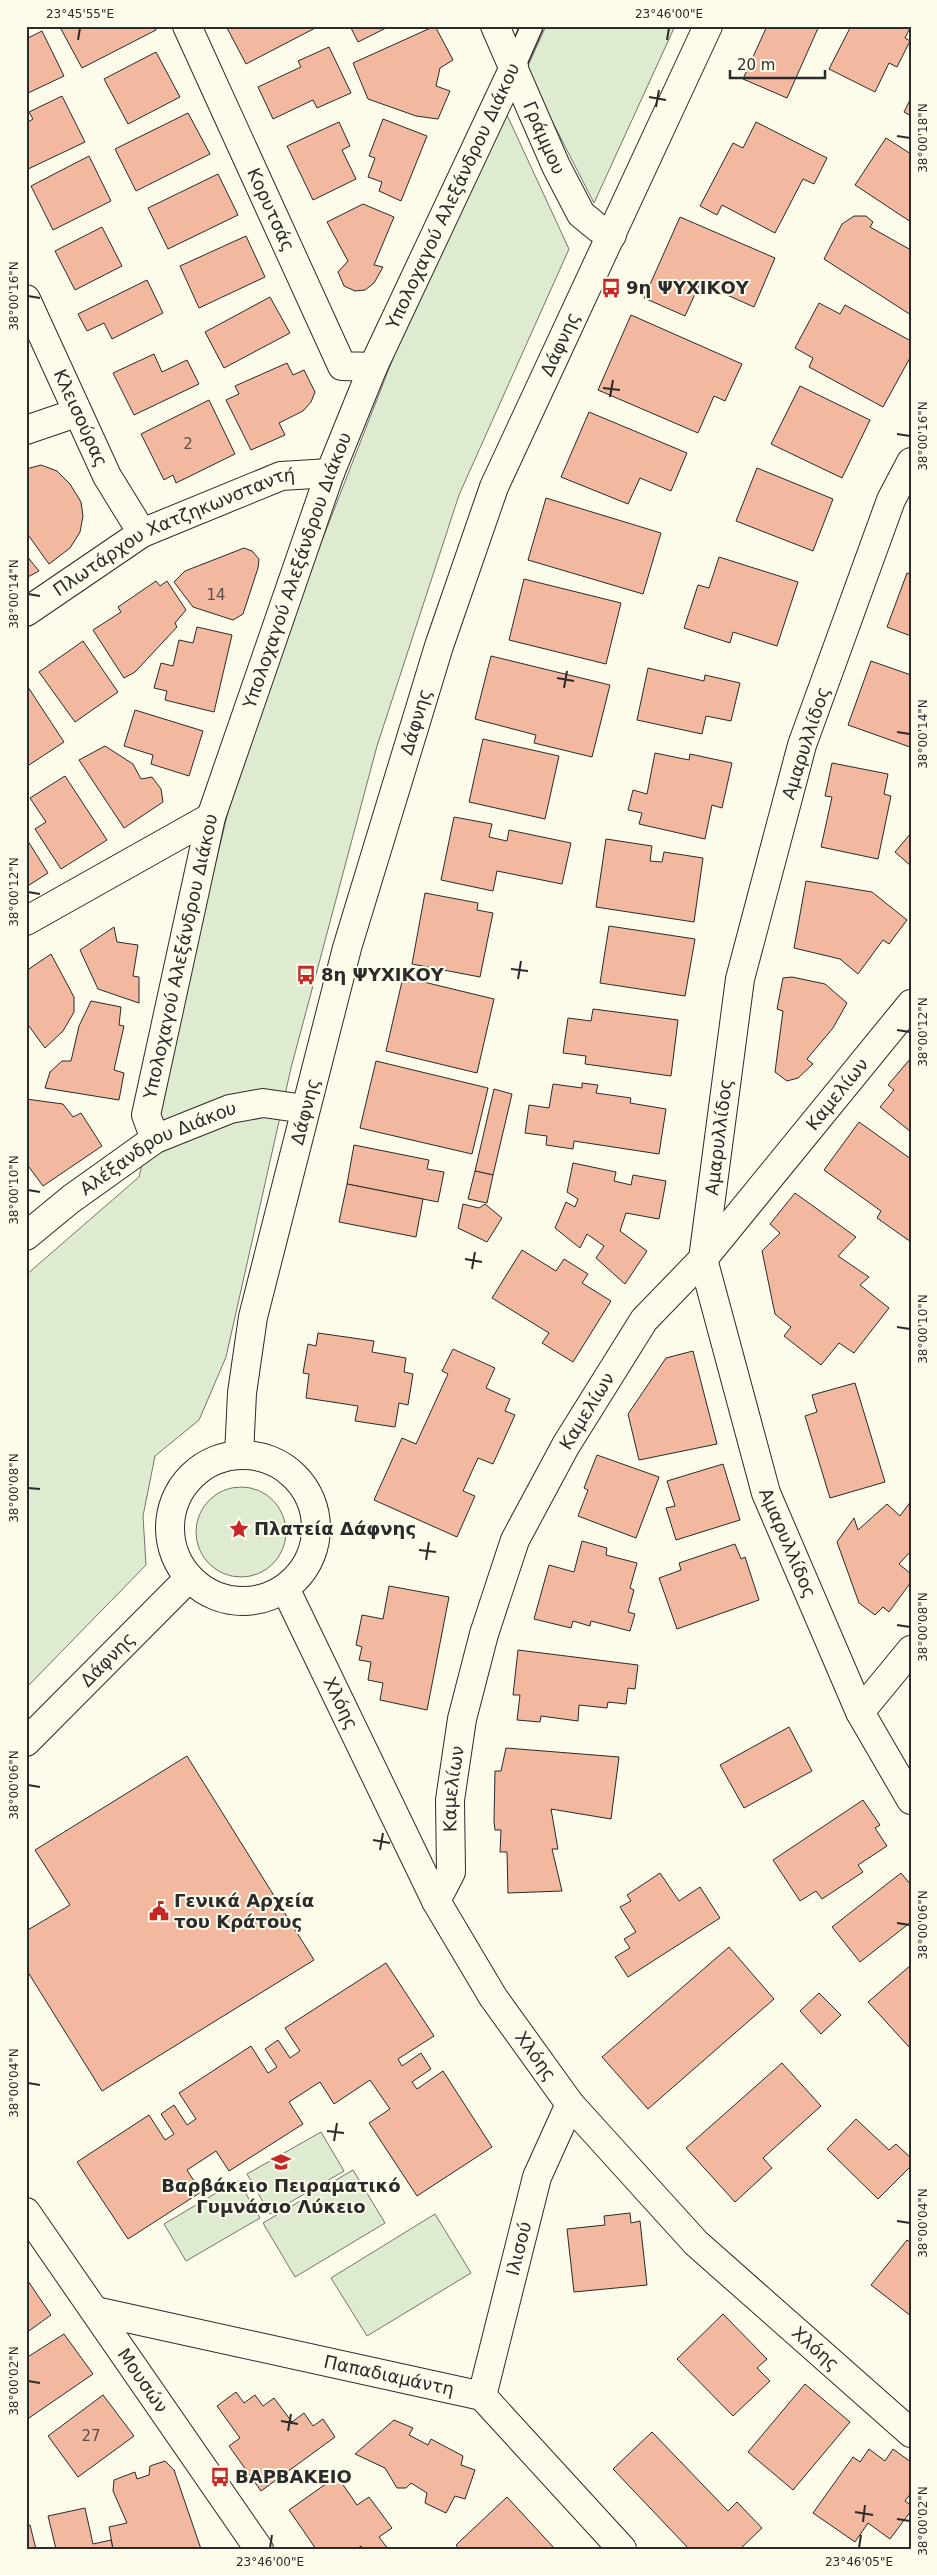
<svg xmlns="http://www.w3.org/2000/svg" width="937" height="2575" font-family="'DejaVu Sans',sans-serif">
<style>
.green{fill:#deebd1;stroke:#74746e}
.building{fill:#f2b8a0;stroke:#2b2b2b}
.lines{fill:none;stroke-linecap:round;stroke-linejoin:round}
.pedestrian-casing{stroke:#2b2b2b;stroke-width:24}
.minor-casing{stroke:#2b2b2b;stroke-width:30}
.tertiary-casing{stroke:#2b2b2b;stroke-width:30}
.secondary-casing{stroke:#2b2b2b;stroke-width:30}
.pedestrian{stroke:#fdfbea;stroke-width:21}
.minor{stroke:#fdfbea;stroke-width:28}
.tertiary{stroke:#fdfbea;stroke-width:28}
.secondary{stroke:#fdfbea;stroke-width:28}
.ticks{fill:none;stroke:#2b2b2b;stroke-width:2}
.labels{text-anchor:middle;stroke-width:4;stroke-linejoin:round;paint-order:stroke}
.number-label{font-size:15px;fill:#5d4e48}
.street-label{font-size:18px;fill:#2b2b2b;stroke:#fdfbea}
.poi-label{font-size:18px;font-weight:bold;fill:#2b2b2b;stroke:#fdfbea;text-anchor:start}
.neatline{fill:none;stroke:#2b2b2b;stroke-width:2}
.ticks-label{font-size:12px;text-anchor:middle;fill:#2b2b2b}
</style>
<rect width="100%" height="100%" fill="#fdfbea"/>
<g class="green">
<polygon points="546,26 675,26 594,203 526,70"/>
<polygon points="507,115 569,249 459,495 377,746 291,1068 226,1357 199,1420 155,1456 143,1516 146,1565 26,1688 26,1275 139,1177 228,812 300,597 413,307"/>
<circle cx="241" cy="1532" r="45"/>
<polygon points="321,2132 344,2171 270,2214 247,2174"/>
<polygon points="353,2170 385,2223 295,2277 263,2223"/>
<polygon points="238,2180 260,2218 186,2261 164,2224"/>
<polygon points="435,2214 471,2273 367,2336 331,2278"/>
</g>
<g class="building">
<polygon points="66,26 154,26 156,30 82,68 61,29"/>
<polygon points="226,26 319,26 246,64"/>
<polygon points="350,26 390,26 358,42"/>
<polygon points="435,26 453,60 440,68 436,86 450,91 438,119 416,116 368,99 353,63"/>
<polygon points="767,26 819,26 787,98 743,79"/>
<polygon points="851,26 911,26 905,38 910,41 897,67 889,63 875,92 829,69"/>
<polygon points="42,31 64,76 26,94 26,39"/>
<polygon points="329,47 351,93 317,108 313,100 273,119 258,87 301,67 298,61"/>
<polygon points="156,52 180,97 128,124 104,79"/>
<polygon points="62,96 85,142 26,170 26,123 33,119 29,112"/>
<polygon points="911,98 911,116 904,112"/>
<polygon points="188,113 210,154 136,191 115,149"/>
<polygon points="383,119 427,136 401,201 379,191 382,182 368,177 375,158 369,156"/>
<polygon points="339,122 350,146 342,150 356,179 313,200 287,146"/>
<polygon points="756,122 827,158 814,184 803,179 775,233 722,205 717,215 700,206 733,143 743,148"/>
<polygon points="886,138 911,154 911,222 855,185"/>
<polygon points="89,156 111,201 53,230 31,186"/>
<polygon points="218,174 238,215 168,249 148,208"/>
<polygon points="363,204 394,217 374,265 383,267 374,283 365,290 355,291 344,286 338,272 348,261 327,222"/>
<polygon points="854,216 866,216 873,222 870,227 911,250 911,315 824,259 842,224"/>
<polygon points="680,217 775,258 754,307 700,283 685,316 644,298"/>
<polygon points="102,227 122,266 75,290 55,251"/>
<polygon points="246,236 265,277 199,308 180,266"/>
<polygon points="147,280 163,313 112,339 104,323 87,331 78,314"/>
<polygon points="270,297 290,333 224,368 205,332"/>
<polygon points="819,303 840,314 845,305 911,341 911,356 883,407 809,367 813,358 795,348"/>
<polygon points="631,315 742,364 725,401 714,396 698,433 598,390"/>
<polygon points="154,354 162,372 187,360 199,384 134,415 113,373"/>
<polygon points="287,363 293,375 304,370 315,392 311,402 303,411 279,423 285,435 251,450 226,400 239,394 235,386"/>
<polygon points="800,386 870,420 842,478 771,444"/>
<polygon points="209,400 235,454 176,483 173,475 164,480 141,434"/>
<polygon points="589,412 687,453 671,491 640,478 628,504 561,477"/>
<polygon points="41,465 57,471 70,484 81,502 83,516 80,532 70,548 49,564 26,532 26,469"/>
<polygon points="757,468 833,499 813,551 736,521"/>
<polygon points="546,498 661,533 643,594 528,560"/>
<polygon points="244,548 252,551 259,559 258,568 243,614 233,620 193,607 174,582 185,571"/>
<polygon points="26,555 39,571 26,578"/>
<polygon points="719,557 798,582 777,646 733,632 730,643 684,628 698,585 709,588"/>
<polygon points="907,573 911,574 911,636 887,627"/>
<polygon points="524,579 621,603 606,664 509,640"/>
<polygon points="156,581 160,586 167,581 186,610 175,623 177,627 135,672 124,678 93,630 121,612 118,607"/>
<polygon points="197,627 232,635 214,712 165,700 167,691 154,688 161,663 173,666 179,640 193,643"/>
<polygon points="83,641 118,692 75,722 39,672"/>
<polygon points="491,656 610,685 592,757 534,743 536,735 475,719"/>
<polygon points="871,661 911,675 910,747 848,725"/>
<polygon points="648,668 704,681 705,675 740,683 731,721 706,716 702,734 637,720"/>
<polygon points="26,684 64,742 26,767"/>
<polygon points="135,710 203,731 189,776 151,764 153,755 124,746"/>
<polygon points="483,739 559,756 545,819 469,802"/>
<polygon points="105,746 133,764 141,779 152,777 161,789 163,802 124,828 79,760"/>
<polygon points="655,753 689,760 690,754 732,763 722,808 712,805 705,839 639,824 642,813 628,810 633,790 647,794"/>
<polygon points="832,763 888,774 884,794 891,796 878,859 821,847 832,797 825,796"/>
<polygon points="65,776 107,840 61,869 35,829 46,822 30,798"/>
<polygon points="454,817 492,824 489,837 507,841 509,830 571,843 562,884 497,871 493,891 441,880"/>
<polygon points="911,833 911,866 895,852"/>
<polygon points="26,838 48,873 26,887"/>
<polygon points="606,839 652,846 650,861 662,862 664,852 703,858 694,922 596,907"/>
<polygon points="806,881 872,892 907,920 889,944 883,940 858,974 840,959 794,948"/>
<polygon points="425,893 478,903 477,910 493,913 480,977 412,964"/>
<polygon points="609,926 695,939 685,996 600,983"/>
<polygon points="114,927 117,942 138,945 133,976 139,977 139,1003 98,989 80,950"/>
<polygon points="51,954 74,997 74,1012 63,1031 45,1048 26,1022 26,971"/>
<polygon points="403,977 494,999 477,1073 386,1051"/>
<polygon points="792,977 825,984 847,1003 833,1028 807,1059 813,1064 798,1078 787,1081 775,1072 783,1011 777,1009 783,978"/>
<polygon points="91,1001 121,1007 119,1025 124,1026 114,1070 124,1073 119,1100 45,1088 50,1072 62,1061 71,1061 79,1026"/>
<polygon points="593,1009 678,1020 671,1076 585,1064 586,1056 563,1053 568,1018 591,1021"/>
<polygon points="911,1058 911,1132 880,1107 894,1090 888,1085"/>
<polygon points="376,1061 488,1088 472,1154 360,1128"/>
<polygon points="582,1083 598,1085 596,1093 631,1098 630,1103 666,1109 659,1154 574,1141 573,1149 546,1145 547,1136 525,1133 529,1105 549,1108 553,1084 582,1088"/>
<polygon points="494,1089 512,1094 493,1175 475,1171"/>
<polygon points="26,1099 63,1104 73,1117 81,1113 102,1146 43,1186 26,1163"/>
<polygon points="859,1122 911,1159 911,1242 877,1218 881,1211 824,1170"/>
<polygon points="354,1145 429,1160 427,1169 444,1172 438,1202 347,1184"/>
<polygon points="573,1163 616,1172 614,1181 631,1185 633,1175 666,1181 659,1219 626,1213 620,1231 647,1251 625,1284 596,1258 604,1246 587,1234 580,1248 555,1228 566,1202 575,1207 578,1199 567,1192"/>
<polygon points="475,1171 493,1175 487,1203 468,1199"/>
<polygon points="347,1184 423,1199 416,1237 339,1222"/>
<polygon points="795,1193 856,1237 838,1256 869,1277 860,1285 889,1308 854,1353 839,1343 821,1365 784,1336 791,1327 775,1314 762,1251 780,1233 770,1224"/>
<polygon points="463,1204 479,1208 485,1204 502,1218 487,1242 458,1228"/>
<polygon points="522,1250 556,1271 564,1259 588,1274 582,1283 611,1301 573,1362 542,1343 549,1333 492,1298"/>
<polygon points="318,1333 374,1341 372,1352 406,1358 404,1372 413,1374 408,1405 399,1403 395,1427 355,1421 358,1406 306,1398 309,1374 303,1373 308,1344 316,1346"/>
<polygon points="453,1349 495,1368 486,1388 510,1399 505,1411 515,1415 493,1464 478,1458 463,1491 475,1496 457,1537 374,1500 402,1438 416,1444 448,1374 442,1371"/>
<polygon points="693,1351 717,1444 639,1460 628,1414 666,1358"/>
<polygon points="855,1383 885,1482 830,1498 805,1416 817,1412 812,1395"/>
<polygon points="597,1455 659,1477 636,1538 578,1516 588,1490 584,1488"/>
<polygon points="723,1464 740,1520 676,1540 666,1508 675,1506 667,1481"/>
<polygon points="911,1501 911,1551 899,1564 911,1574 911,1582 889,1612 883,1607 875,1615 859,1603 837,1542 854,1518 858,1530 887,1504 900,1516"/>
<polygon points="582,1541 607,1548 606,1555 637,1563 630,1588 634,1590 628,1612 635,1614 630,1631 591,1621 590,1626 573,1621 571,1628 534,1619 549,1565 574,1572"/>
<polygon points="735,1544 741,1559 745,1557 759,1600 677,1629 659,1578 681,1570 679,1563"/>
<polygon points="389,1586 449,1597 427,1710 380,1700 383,1683 368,1680 371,1662 359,1660 362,1647 356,1645 362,1615 383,1619"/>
<polygon points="518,1650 638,1665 635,1689 628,1688 626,1704 608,1702 607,1708 579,1705 578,1721 541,1716 540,1722 517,1720 520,1695 513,1695"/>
<polygon points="789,1727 812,1771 744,1808 720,1765"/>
<polygon points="506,1748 619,1757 611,1819 551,1809 558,1849 552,1849 562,1891 508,1893 507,1852 500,1852 501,1830 495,1830 494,1822 495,1771 501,1771"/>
<polygon points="187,1756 314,1960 102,2091 26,1969 26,1931 70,1905 35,1850"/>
<polygon points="863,1800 880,1825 875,1828 887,1846 858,1865 863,1872 822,1899 816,1891 800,1901 773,1860"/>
<polygon points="660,1873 679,1901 700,1887 720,1918 628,1977 615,1957 630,1948 624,1939 636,1932 620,1907 631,1901 627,1895"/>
<polygon points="901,1873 911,1885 911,1922 860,1962 832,1927"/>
<polygon points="729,1947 774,1999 648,2109 602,2057"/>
<polygon points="386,1963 434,2036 398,2059 402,2066 421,2053 431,2069 412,2082 417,2089 443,2071 492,2147 417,2196 369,2123 390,2109 370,2080 334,2104 320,2082 289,2102 303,2124 229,2171 216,2151 187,2170 201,2192 128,2239 77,2162 149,2115 165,2140 174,2134 161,2114 174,2105 187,2125 196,2119 179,2093 251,2046 268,2073 277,2067 265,2049 278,2040 290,2058 300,2051 285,2028"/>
<polygon points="911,1965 911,2045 909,2047 868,2002"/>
<polygon points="819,1993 841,2015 821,2034 800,2011"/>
<polygon points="782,2063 821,2106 763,2158 772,2168 735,2202 686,2148"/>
<polygon points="856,2119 889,2150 896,2144 911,2158 911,2166 878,2199 827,2149"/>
<polygon points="630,2213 631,2223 640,2221 647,2285 574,2292 567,2229 605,2225 604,2216"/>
<polygon points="907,2240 911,2243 911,2316 871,2285"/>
<polygon points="26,2278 51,2315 26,2333"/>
<polygon points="723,2314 767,2359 757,2368 770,2381 733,2416 677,2359"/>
<polygon points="64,2334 93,2374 26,2420 26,2358"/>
<polygon points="805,2384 850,2422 793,2490 748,2452"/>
<polygon points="236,2392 244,2403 255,2395 263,2406 274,2398 292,2422 304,2413 313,2426 323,2419 335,2437 261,2491 229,2446 240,2438 217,2406"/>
<polygon points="103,2395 134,2436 78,2477 48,2436"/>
<polygon points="394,2420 413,2428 409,2435 428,2445 431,2439 463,2456 461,2465 475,2470 465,2499 455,2496 446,2513 425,2503 427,2493 411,2483 406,2488 397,2488 385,2468 355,2454"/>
<polygon points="652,2432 728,2511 737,2502 762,2528 740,2549 689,2549 613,2469"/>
<polygon points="869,2449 885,2461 893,2449 911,2462 911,2493 905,2501 911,2505 911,2511 890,2539 868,2523 855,2542 813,2513 853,2457 860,2462"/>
<polygon points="165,2461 174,2470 201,2549 113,2549 109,2527 127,2523 113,2491 114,2480 135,2472 137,2479 149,2475 150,2466"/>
<polygon points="337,2476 357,2505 369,2497 392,2528 379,2537 388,2549 364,2549 361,2546 357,2549 316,2549 289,2510"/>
<polygon points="507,2497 555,2549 459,2549 456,2545"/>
<polygon points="85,2508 93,2544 111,2540 113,2549 56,2549 48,2516"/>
<polygon points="30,2525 36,2549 26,2549 26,2527"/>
</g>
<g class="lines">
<defs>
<polyline id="pedestrian" points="514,67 532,26"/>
<g id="minor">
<path id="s1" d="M187,26L342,366L373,367"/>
<path id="s2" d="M26,299L107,476L142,533"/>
<polyline points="26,430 76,413"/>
<path id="s3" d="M911,462L891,500L802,745L740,979L703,1259L766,1493L860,1712L911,1800"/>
<path id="s4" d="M26,612L142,533L281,476L330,473"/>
<polyline points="26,921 211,817"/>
<path id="s5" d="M155,1139L146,1115L211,817L330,473L373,367L514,67"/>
<path id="s6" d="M26,1236L71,1199L155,1139L230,1109L263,1103L305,1109"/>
<polyline points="860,1712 911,1650"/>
<path id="s7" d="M436,1901L451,1872L450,1800L462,1719L484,1634L515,1540L566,1445L644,1320L703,1259L911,1004"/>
<path id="s8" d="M95,2311L482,2396L622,2549"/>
<path id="s9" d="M482,2396L537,2177L570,2104"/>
</g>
<g id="tertiary">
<path id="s10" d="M495,26L556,166L581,214L598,228L612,235"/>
<path id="s11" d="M285,1588L436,1901L493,1997L570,2104L696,2243L911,2433"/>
</g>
<g id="secondary">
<path id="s12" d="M239,1455L242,1393L253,1317L347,948L439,646L494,487L708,26"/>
<circle cx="243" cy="1528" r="73"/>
<path id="s13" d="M26,1742L189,1578"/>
<path id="s14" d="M26,2212L259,2549"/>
</g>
</defs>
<use href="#pedestrian" class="pedestrian-casing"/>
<use href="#minor" class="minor-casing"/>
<use href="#tertiary" class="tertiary-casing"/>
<use href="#secondary" class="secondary-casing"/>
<use href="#pedestrian" class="pedestrian"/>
<use href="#minor" class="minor"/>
<use href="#tertiary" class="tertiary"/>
<use href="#secondary" class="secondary"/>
</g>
<path class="ticks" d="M78,40L80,28M667,40L669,28M649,97L666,100M656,107L659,90M897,136L910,138M28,296L40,298M603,388L620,390M610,397L613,380M897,434L910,436M28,594L40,596M557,678L574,681M564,688L567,671M897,732L910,734M28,892L40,894M511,969L528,971M518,979L521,961M897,1030L910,1032M28,1190L40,1192M465,1259L482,1262M472,1269L475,1252M897,1327L910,1329M28,1488L40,1489M419,1550L436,1552M426,1560L429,1542M897,1625L910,1627M28,1785L40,1787M373,1840L390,1843M380,1850L383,1833M897,1923L910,1925M28,2083L40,2085M327,2131L344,2133M334,2141L337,2123M897,2221L910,2223M28,2381L40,2383M281,2421L298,2424M288,2431L291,2414M855,2512L873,2515M897,2519L910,2521M863,2522L865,2505M270,2548L272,2535M859,2548L861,2535"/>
<defs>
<symbol id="bus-bare" viewBox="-9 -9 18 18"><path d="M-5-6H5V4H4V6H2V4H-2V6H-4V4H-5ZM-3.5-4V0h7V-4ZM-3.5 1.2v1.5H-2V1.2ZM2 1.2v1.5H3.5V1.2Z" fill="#c62828" stroke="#fdfbea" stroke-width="2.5" paint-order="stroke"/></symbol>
<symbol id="sight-bare" viewBox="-9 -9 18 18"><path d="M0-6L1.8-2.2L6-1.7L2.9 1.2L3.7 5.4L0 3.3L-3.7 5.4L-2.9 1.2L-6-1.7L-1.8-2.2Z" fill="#c62828" stroke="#fdfbea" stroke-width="2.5" paint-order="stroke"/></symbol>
<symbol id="civic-bare" viewBox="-9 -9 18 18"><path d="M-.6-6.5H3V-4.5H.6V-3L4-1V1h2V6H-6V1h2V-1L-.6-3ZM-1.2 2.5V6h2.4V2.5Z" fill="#c62828" stroke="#fdfbea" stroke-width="2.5" paint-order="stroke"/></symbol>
<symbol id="school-bare" viewBox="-9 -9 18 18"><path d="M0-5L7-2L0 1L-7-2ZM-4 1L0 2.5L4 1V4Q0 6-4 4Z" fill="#c62828" stroke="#fdfbea" stroke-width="2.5" paint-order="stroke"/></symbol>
</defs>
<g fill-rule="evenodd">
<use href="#bus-bare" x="597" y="274" width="28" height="28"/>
<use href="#bus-bare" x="292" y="961" width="28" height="28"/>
<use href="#sight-bare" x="225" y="1515" width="28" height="28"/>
<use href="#civic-bare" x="145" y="1897" width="28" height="28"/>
<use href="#school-bare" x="267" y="2148" width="28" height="28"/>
<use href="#bus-bare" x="206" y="2463" width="28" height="28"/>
</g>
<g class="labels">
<g class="number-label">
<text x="188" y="449">2</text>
<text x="216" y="600">14</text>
<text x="91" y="2441">27</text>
</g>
<g class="street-label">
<text dy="6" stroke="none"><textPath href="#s10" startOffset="122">Γράμμου</textPath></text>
<text transform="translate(453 196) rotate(-65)" y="6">Υπολοχαγού Αλεξάνδρου Διάκου</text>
<text dy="6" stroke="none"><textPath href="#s1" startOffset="202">Κορυτσάς</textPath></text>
<text dy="6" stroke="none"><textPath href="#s12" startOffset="1161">Δάφνης</textPath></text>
<text dy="6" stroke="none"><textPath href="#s2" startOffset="131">Κλεισούρας</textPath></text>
<text dy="6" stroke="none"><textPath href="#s4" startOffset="170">Πλωτάρχου Χατζηκωνσταντή</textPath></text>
<text dy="6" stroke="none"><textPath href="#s5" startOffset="592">Υπολοχαγού Αλεξάνδρου Διάκου</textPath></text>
<text dy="6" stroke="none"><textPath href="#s12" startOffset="756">Δάφνης</textPath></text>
<text transform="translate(806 743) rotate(-72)" y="6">Αμαρυλλίδος</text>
<text dy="6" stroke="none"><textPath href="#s5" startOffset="188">Υπολοχαγού Αλεξάνδρου Διάκου</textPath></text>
<text dy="6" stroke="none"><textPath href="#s7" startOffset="926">Καμελίων</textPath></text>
<text dy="6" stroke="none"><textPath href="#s12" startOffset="351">Δάφνης</textPath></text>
<text transform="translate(719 1137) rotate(-83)" y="6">Αμαρυλλίδος</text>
<text dy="6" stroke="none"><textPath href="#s6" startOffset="160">Αλέξανδρου Διάκου</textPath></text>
<text dy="6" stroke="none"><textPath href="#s7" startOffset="521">Καμελίων</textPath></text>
<text dy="6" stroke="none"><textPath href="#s3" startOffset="1125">Αμαρυλλίδος</textPath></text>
<text dy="6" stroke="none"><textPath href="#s13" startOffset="116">Δάφνης</textPath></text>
<text dy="6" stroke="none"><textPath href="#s11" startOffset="128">Χλόης</textPath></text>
<text dy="6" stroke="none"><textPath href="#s7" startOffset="116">Καμελίων</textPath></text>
<text dy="6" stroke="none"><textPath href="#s11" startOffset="532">Χλόης</textPath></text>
<text dy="6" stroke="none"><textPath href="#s9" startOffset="152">Ιλισού</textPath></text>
<text dy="6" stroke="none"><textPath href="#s11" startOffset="938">Χλόης</textPath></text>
<text dy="6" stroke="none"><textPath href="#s8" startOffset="301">Παπαδιαμάντη</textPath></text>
<text dy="6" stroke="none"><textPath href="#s14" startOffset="205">Μουσών</textPath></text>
</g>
<g class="poi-label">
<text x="626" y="294">9η ΨΥΧΙΚΟΥ</text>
<text x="321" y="981">8η ΨΥΧΙΚΟΥ</text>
<text x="254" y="1535">Πλατεία Δάφνης</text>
<text x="174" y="1907">Γενικά Αρχεία<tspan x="174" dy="21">του Κράτους</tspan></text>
<text x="281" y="2192" text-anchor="middle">Βαρβάκειο Πειραματικό<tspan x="281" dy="21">Γυμνάσιο Λύκειο</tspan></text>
<text x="235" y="2483">ΒΑΡΒΑΚΕΙΟ</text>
</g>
</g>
<rect width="937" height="2575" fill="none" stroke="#fdfbea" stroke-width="55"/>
<path d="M730 70v8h95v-8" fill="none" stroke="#2b2b2b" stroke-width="2.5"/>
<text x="737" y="70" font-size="15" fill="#2b2b2b" stroke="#fdfbea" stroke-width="4" paint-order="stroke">20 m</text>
<rect x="28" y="28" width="882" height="2520" class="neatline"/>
<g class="ticks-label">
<text x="80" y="18">23°45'55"E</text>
<text x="669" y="18">23°46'00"E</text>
<text transform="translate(923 138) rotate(-90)" y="4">38°00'18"N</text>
<text transform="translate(14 296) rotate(-90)" y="4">38°00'16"N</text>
<text transform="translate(923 436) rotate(-90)" y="4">38°00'16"N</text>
<text transform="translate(14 594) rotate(-90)" y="4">38°00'14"N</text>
<text transform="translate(923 734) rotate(-90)" y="4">38°00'14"N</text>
<text transform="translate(14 892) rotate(-90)" y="4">38°00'12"N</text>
<text transform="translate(923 1032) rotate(-90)" y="4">38°00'12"N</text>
<text transform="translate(14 1190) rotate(-90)" y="4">38°00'10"N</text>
<text transform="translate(923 1329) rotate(-90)" y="4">38°00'10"N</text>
<text transform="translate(14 1488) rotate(-90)" y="4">38°00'08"N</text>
<text transform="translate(923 1627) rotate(-90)" y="4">38°00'08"N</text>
<text transform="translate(14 1785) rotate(-90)" y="4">38°00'06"N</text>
<text transform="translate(923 1925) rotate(-90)" y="4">38°00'06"N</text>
<text transform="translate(14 2083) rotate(-90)" y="4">38°00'04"N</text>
<text transform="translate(923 2223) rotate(-90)" y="4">38°00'04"N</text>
<text transform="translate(14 2381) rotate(-90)" y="4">38°00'02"N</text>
<text transform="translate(923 2521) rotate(-90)" y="4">38°00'02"N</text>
<text x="270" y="2566">23°46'00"E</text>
<text x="859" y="2566">23°46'05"E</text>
</g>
</svg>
